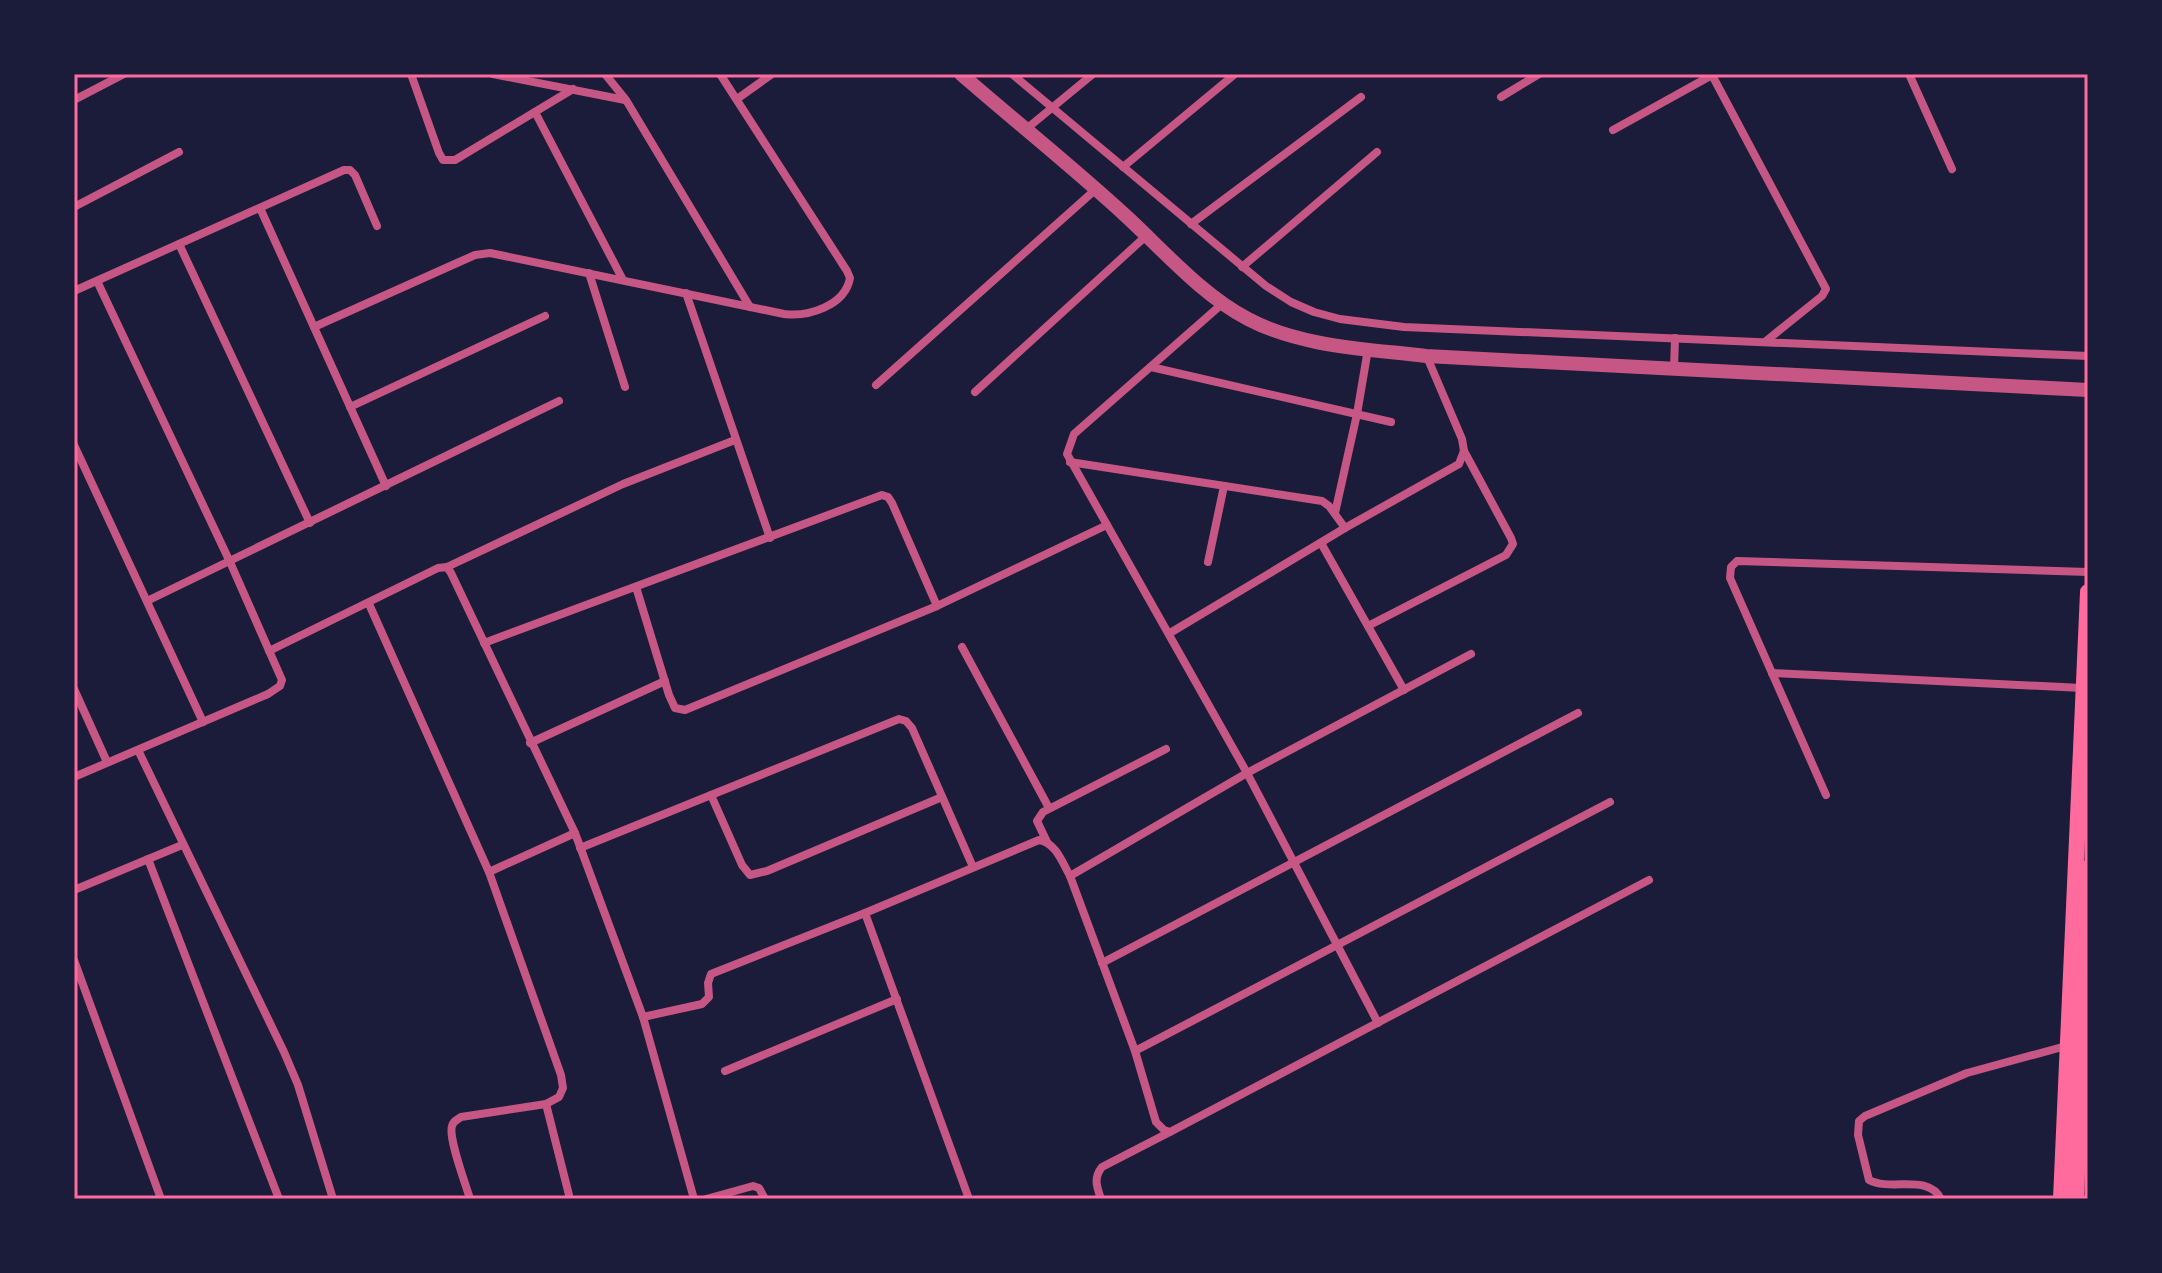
<svg xmlns="http://www.w3.org/2000/svg" width="2162" height="1273" font-family="Manrope,sans-serif">
<style>
.lines{fill:none;stroke-linecap:round;stroke-linejoin:round}
.minor{stroke:#c65784;stroke-width:8}
.tertiary{stroke:#c65784;stroke-width:14}
.secondary{stroke:#ff6b9d;stroke-width:16}
.neatline{fill:none;stroke:#ff6b9d;stroke-width:3}
</style>
<rect width="100%" height="100%" fill="#1b1b3a"/>
<g class="lines">
<g class="minor">
<polyline points="411,74 439,153 443,160 455,160 573,89"/>
<polyline points="493,74 625,100"/>
<polyline points="605,74 626,100 750,307"/>
<polyline points="1012,74 1266,286 1291,302 1314,312 1340,319 1404,327 2088,356"/>
<polyline points="1909,74 1952,169"/>
<polyline points="1712,75 1826,289 1822,296 1766,341"/>
<polyline points="1501,97 1539,74"/>
<polyline points="737,99 772,74"/>
<polyline points="74,100 124,74"/>
<polyline points="535,112 623,280"/>
<polyline points="1025,130 1093,74"/>
<polyline points="1613,130 1714,74"/>
<polyline points="1123,167 1235,74"/>
<polyline points="74,207 179,152"/>
<polyline points="260,208 386,486"/>
<polyline points="1191,224 1361,97"/>
<polyline points="179,244 310,523"/>
<polyline points="1242,267 1377,152"/>
<polyline points="589,273 625,387"/>
<polyline points="74,291 344,170 350,170 355,175 377,226"/>
<polyline points="686,293 770,538"/>
<path d="M314,327L457,263L475,255L490,253L784,314C808,317 845,306 850,278L847,271L720,74"/>
<polyline points="1151,367 1391,422"/>
<polyline points="1674,369 1675,338"/>
<polyline points="876,385 1095,190"/>
<polyline points="975,392 1146,236"/>
<polyline points="350,407 545,316"/>
<polyline points="74,445 203,722"/>
<polyline points="1070,462 1322,501 1329,506 1345,528"/>
<polyline points="1335,513 1357,414 1368,349"/>
<polyline points="1321,543 1404,690"/>
<polyline points="1208,562 1224,486"/>
<polyline points="447,567 623,484 735,440"/>
<polyline points="636,587 669,695 675,708 685,710 937,606 1107,525"/>
<polyline points="147,601 559,401"/>
<path d="M369,604L489,872L561,1075L563,1088L559,1097L546,1104L461,1117C457,1120 453,1121 452,1126C448,1138 466,1185 470,1199"/>
<polyline points="1368,626 1506,555 1513,544 1511,538 1464,451"/>
<polyline points="1170,633 1345,528 1459,464 1464,451 1462,439 1427,357"/>
<polyline points="484,643 882,495 888,497 892,503 937,606"/>
<polyline points="962,647 1049,808"/>
<polyline points="269,651 438,568 447,567 451,573 575,833 643,1017 694,1199"/>
<polyline points="1772,673 2082,688"/>
<polyline points="74,689 107,762"/>
<polyline points="530,743 665,681"/>
<polyline points="138,750 284,1052 298,1085 333,1199"/>
<polyline points="74,777 268,694 280,686 282,680 230,562 97,281"/>
<polyline points="711,795 742,865 750,875 767,871 942,797"/>
<polyline points="1826,795 1730,578 1731,567 1737,561 2088,572"/>
<polyline points="1047,842 1037,821 1043,812 1166,749"/>
<polyline points="580,848 899,719 906,721 912,728 973,867"/>
<polyline points="148,859 279,1199"/>
<polyline points="489,872 575,833"/>
<polyline points="1070,876 1135,1051 1156,1122 1164,1130 1170,1132 1649,880"/>
<polyline points="74,890 182,845"/>
<polyline points="74,960 161,1199"/>
<polyline points="1102,963 1578,713"/>
<polyline points="643,1017 702,1004 709,997 708,983 711,974 865,913"/>
<polyline points="1378,1023 1247,773 1471,654"/>
<polyline points="1135,1051 1610,802"/>
<polyline points="725,1071 897,999"/>
<polyline points="546,1104 570,1199"/>
<polyline points="706,1199 753,1186 759,1188 765,1199"/>
<path d="M969,1199L865,913L1039,840C1056,843 1062,862 1070,876L1247,773L1067,454L1074,434L1222,304"/>
<path d="M1101,1199C1097,1187 1093,1178 1102,1167L1170,1132"/>
<path d="M1941,1199C1928,1173 1892,1192 1869,1180L1858,1135L1859,1121L1865,1116L1967,1073L2066,1046"/>
</g>
<path class="tertiary" d="M961,74C1016,122 1074,168 1127,217C1165,252 1202,295 1248,319C1301,347 1368,349 1426,356L2088,390"/>
<g class="secondary">
<polyline points="2061,1199 2088,592"/>
<polyline points="2076,1199 2088,868"/>
</g>
</g>
<rect width="2162" height="1273" fill="none" stroke="#1b1b3a" stroke-width="152"/>
<rect x="76" y="76" width="2010" height="1121" class="neatline"/>
</svg>
